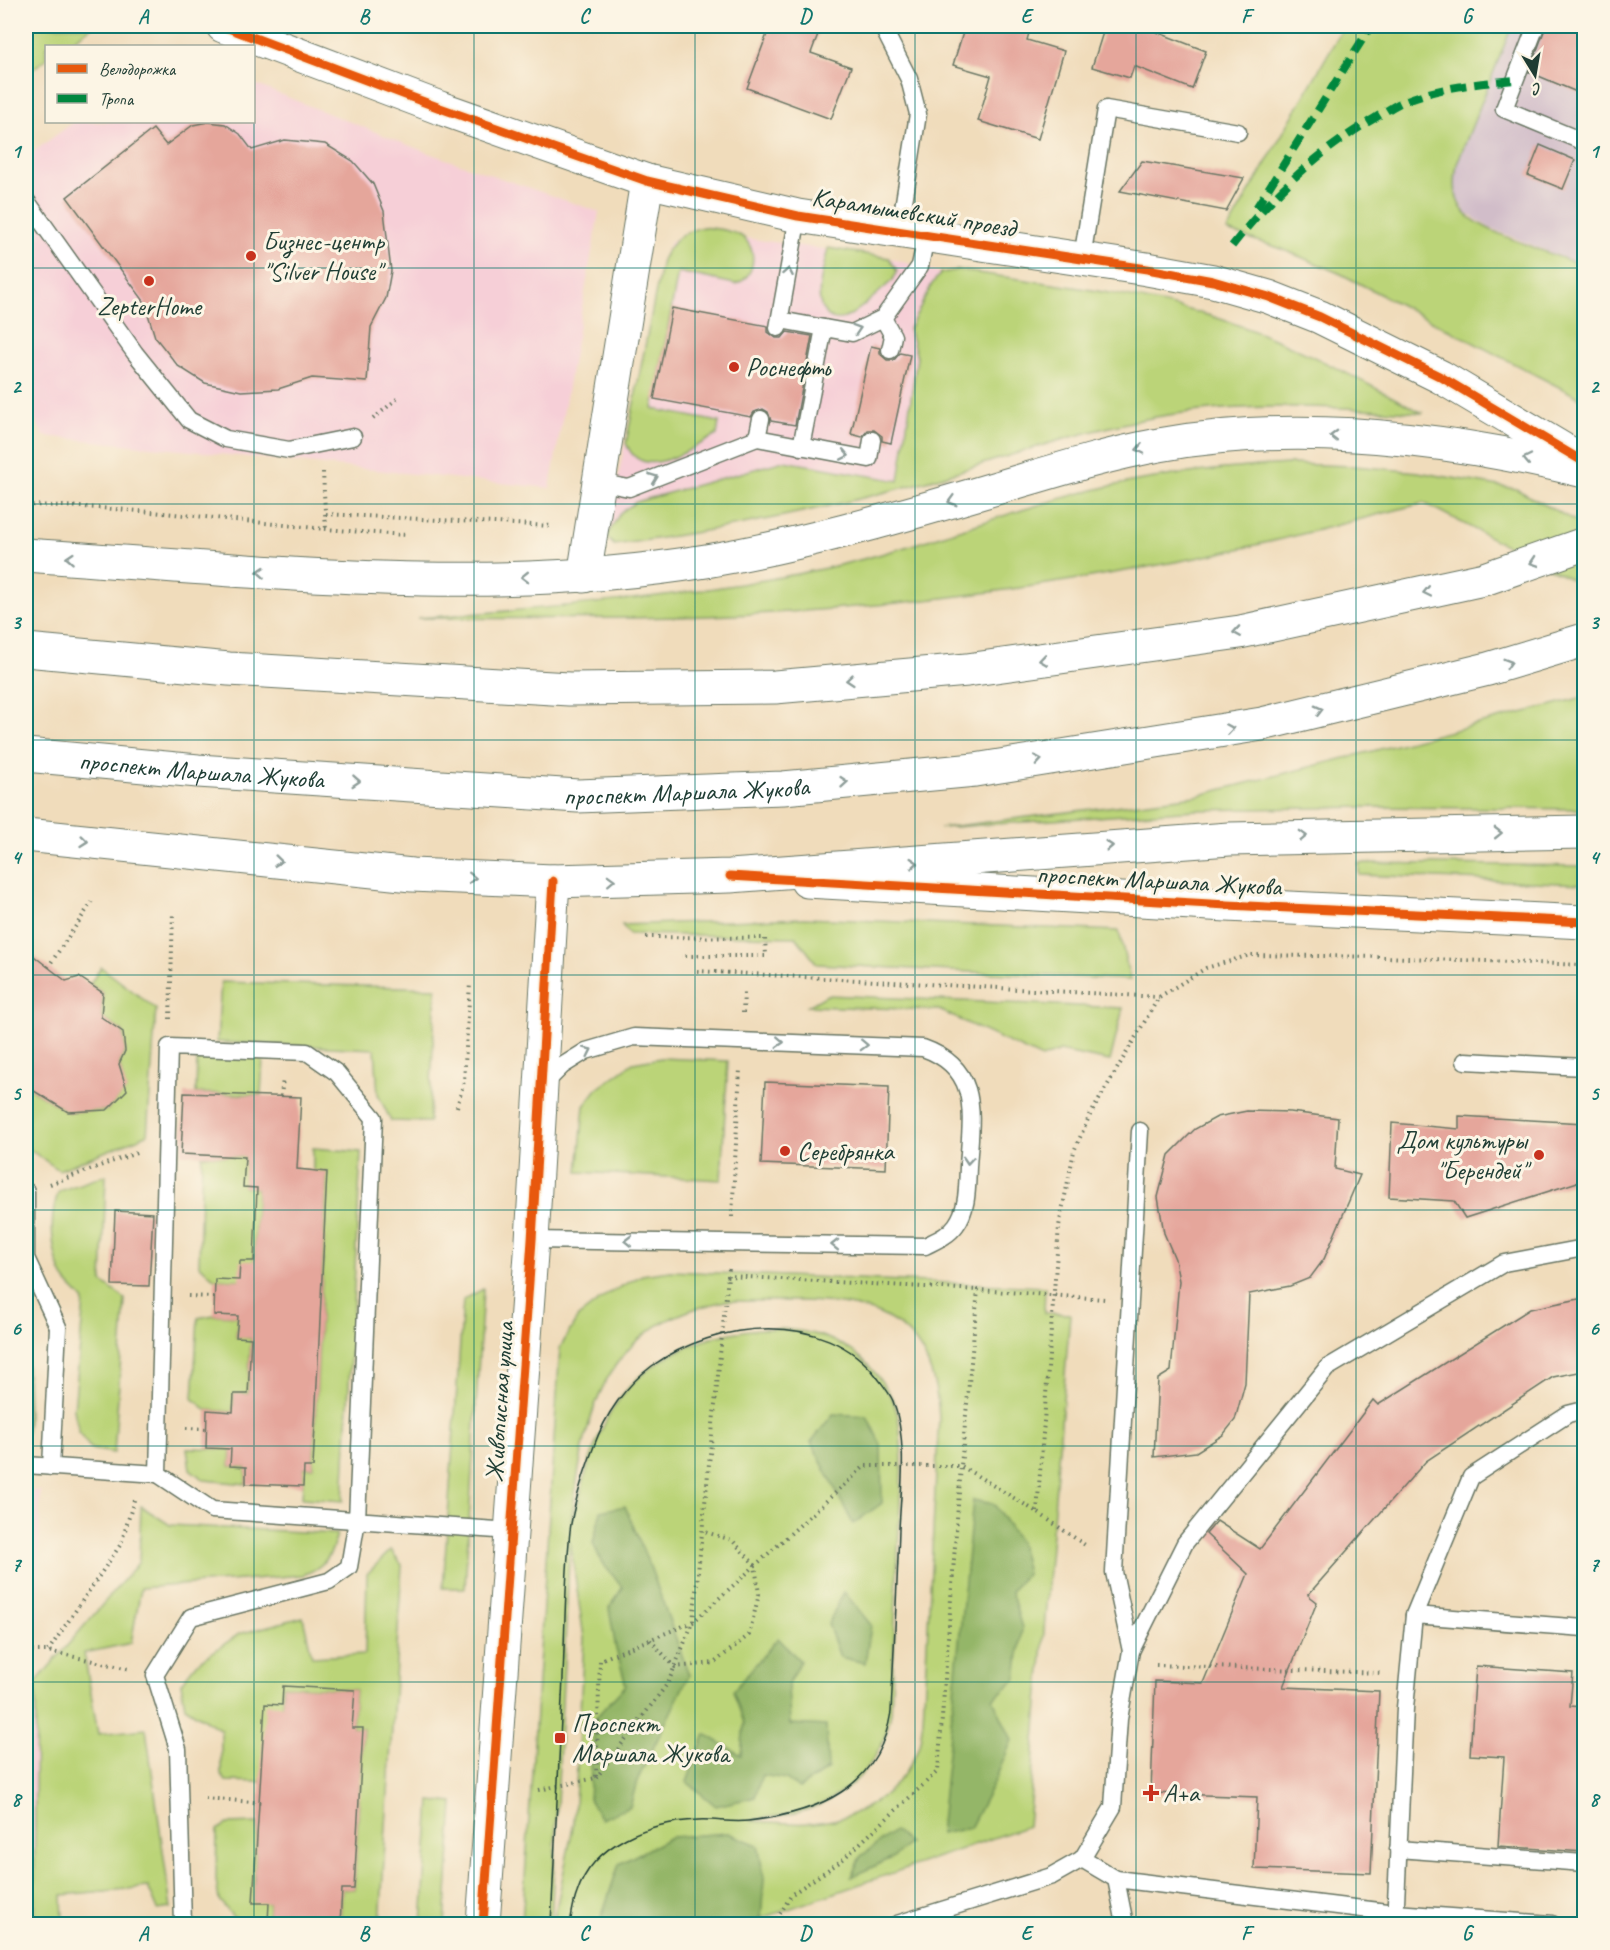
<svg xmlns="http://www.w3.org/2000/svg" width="1610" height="1950" font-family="Caveat,sans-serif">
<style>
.built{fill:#f6cfd7}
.industrial{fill:#d1bdc9}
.green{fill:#bbd478;stroke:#6d8856;stroke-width:1.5;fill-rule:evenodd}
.forest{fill:#94b668;stroke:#5a7a4e;stroke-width:1.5}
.building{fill:#e5a69b}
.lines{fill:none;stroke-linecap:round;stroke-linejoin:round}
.service-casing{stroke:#687563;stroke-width:19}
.minor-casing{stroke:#687563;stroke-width:35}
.tertiary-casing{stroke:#687563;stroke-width:35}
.secondary-casing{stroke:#687563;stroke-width:35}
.primary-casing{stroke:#687563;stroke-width:35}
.path{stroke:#687563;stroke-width:4;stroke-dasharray:1.5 4.5;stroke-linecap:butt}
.service{stroke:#fff;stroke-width:16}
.minor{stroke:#fff;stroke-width:33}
.tertiary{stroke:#fff;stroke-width:33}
.secondary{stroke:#fff;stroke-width:33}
.primary{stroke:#fff;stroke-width:33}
.tram{stroke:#1f3d34;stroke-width:1.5}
.quiet{stroke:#00873e;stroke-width:8;stroke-dasharray:15 8;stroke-linecap:butt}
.cycleway-casing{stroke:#fcf5e5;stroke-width:13}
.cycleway{stroke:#e8590c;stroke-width:9}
.oneway{stroke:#8f9e9a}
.grid{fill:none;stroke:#0f766e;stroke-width:1.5;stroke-opacity:0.55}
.poi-dot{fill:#c8321e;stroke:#fcf5e5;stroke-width:2}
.labels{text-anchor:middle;stroke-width:6;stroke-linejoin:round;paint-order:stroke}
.street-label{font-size:26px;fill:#1f3d34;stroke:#fcf5e5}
.poi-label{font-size:26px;fill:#1f3d34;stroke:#fcf5e5;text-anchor:start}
.neatline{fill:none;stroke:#0f766e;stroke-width:2}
.grid-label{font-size:20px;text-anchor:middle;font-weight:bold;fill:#0f766e}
</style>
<rect width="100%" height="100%" fill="#fcf5e5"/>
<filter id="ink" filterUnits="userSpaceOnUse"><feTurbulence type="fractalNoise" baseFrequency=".0167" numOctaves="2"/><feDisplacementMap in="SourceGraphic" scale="12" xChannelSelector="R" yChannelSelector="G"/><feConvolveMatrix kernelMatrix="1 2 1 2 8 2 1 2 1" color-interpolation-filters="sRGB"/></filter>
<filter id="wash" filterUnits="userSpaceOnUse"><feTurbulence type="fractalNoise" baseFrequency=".008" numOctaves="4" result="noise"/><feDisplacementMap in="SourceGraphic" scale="24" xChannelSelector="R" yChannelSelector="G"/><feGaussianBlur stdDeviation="1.35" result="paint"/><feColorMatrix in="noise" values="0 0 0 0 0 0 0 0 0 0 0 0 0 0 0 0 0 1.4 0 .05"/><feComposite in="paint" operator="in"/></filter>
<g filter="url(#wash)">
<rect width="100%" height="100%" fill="#f0dcbb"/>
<g class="built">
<polygon points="254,84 431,154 599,212 550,488 44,436 26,404 26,157 74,122 254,122"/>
<polygon points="703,227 733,233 744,238 889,258 941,273 932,284 909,329 917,357 899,481 784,461 606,537 662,260 670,243 685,232"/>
<polygon points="26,1491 40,1491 34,1924 26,1924"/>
</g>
<polygon class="industrial" points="1512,26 1584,26 1584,266 1490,228 1466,213 1457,198 1454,181 1457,164"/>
<g class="green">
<polygon points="26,26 93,26 64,46 46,46 46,59 26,74"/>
<path d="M1344,26H1512L1457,164C1454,181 1453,199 1465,213C1484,233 1556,255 1584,266V400L1341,274L1282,249L1227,231Z"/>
<path d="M703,227C715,229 734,230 744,238C759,252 754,279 735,284L678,272L653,409L719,422L717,435C690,448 642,485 626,443L662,260C672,240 682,232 703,227Z"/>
<path d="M828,248L889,258L897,271L893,280C879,292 865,306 849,316C844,319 837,320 832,318C808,307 825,266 828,248Z"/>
<path d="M958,270C1042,283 1129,292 1211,316C1286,339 1354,377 1423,413C1334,406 1244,402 1156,417C1075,432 999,460 920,483C819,511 717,531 614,545L606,537L620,513L636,502L784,461L899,481L917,357L909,329L932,284L941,273Z"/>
<path d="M1288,464L1354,466L1418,472L1516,489L1584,526V586L1424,503C1343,523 1262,546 1180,561C1066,583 948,600 831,609C693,620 555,619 417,618C555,608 691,597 826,568C903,551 976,523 1052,501C1128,478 1209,469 1288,464Z"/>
<polygon points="1584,697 1584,809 1367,807 1196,810 940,828 1196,796"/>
<polygon points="1359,863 1584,866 1584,884 1359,875"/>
<polygon points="804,918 1119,931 1130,980 817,964 796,937 629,934 622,925"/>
<polygon points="101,967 156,1009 147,1135 59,1170 26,1147 26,1086 68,1112 107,1110 126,1090 119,1064 125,1051 123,1032 101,1017 103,993 90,984"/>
<polygon points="221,982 436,988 429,1122 391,1121 378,1094 375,1049 217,1042"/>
<polygon points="827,995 1123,1008 1110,1061 1060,1051 1042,1058 939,1010 808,1006"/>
<polygon points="197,1056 263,1057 261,1095 196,1093"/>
<polygon points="661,1058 728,1061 721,1180 578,1172 584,1106 597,1089 633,1063"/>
<polygon points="313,1148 361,1152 343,1501 302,1498 304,1467 313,1467 327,1172 313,1171"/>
<polygon points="202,1155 245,1157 244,1187 257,1188 254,1261 239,1280 215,1279 199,1265"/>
<path d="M106,1175L102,1282L125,1299L114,1453L91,1449L79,1432L74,1410L84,1301C79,1294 70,1287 65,1280C51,1255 48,1217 59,1191Z"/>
<path d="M670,1271L1045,1287L1044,1313L1070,1314L1028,1826L745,1924H553L574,1822L584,1638L570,1541L551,1924H522L560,1348L578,1317L608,1294L642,1275ZM726,1301C826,1302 931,1284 939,1417L923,1721C921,1730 921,1740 918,1748C905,1785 866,1815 828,1821C803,1826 776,1822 750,1821C763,1817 778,1817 791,1814C844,1803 883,1764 891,1712L902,1458C900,1437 901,1414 890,1395C880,1377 863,1356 844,1346C781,1310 678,1334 630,1386C605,1413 593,1448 583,1483C580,1495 577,1511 571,1521C583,1437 593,1345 686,1312C699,1307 713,1304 726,1301Z"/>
<polygon points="26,1289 28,1421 26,1437"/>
<polygon points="483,1289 465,1588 443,1588 463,1300"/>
<polygon points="214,1315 238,1316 236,1337 251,1338 248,1394 234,1394 233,1412 207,1410 193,1399 198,1318"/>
<polygon points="187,1448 231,1449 230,1466 246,1467 246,1484 204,1480 190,1469"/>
<path d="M141,1506L170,1525L337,1534C332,1556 324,1567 303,1575L141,1588L131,1643L84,1653L98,1734L146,1729L171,1908L158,1910L148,1887L62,1895L63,1924H34L36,1682L139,1562Z"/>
<polygon points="391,1550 402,1565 380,1924 340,1924 342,1889 354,1889 363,1728 352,1728 355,1690 283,1686 282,1705 261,1782 226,1781 221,1775 221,1730 185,1707 181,1683 196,1664 239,1634 303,1617 312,1657 365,1654 367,1574"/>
<polygon points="430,1801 453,1803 445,1924 422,1924"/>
<polygon points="258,1823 253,1902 269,1903 268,1922 305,1924 239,1924 219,1900 216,1880 217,1830 227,1824"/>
</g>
<g class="forest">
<polygon points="833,1414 867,1416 881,1445 882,1503 853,1524 811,1442"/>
<polygon points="973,1500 994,1504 1020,1543 1027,1573 1011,1591 1022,1628 1016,1679 993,1699 1012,1740 995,1780 970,1828 940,1834"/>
<polygon points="625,1506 651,1569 689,1675 637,1781 630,1807 601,1819 589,1799 595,1718 626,1685 616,1649 609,1608 623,1587 602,1563 593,1543 601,1511"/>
<polygon points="844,1592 871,1625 865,1663 840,1657 828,1624"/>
<polygon points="778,1638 800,1661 788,1684 790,1724 826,1726 828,1769 799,1788 786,1779 762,1775 755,1797 716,1806 687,1782 705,1734 741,1755 744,1723 733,1691"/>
<polygon points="894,1831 909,1843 894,1857 851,1877 860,1857"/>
<polygon points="728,1833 758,1845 764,1878 761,1919 745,1924 599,1924 619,1864 671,1837"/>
</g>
<g id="blocks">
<g class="building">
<polygon points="770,26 821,26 811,53 851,67 831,119 747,88"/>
<polygon points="965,26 1031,26 1027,40 1064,51 1038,139 978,121 991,76 953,65"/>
<polygon points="1105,26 1141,26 1206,51 1192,89 1134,66 1130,78 1092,67"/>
<polygon points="1546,26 1584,26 1584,95 1529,72"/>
<polygon points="208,122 225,124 240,134 252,150 285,140 325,144 353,161 373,184 384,211 391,271 386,298 371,327 367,382 312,378 278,389 241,391 205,383 178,366 155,337 144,301 67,197 153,129 166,145 193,125"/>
<polygon points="1540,145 1575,160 1563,189 1528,175"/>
<polygon points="1142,161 1244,178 1226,211 1120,191"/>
<polygon points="672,308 768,326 768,332 776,338 782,338 787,332 812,336 795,425 771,421 768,412 763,409 754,412 751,417 654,399"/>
<polygon points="871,346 880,348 880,354 887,360 894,360 900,353 910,355 891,443 882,441 882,436 874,430 868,430 862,437 851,434"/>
<polygon points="26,950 66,981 79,977 103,993 101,1017 123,1032 125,1051 119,1064 127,1090 107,1110 68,1112 26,1086"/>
<polygon points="765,1082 889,1087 886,1169 761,1164"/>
<polygon points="184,1093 301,1097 297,1169 327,1172 313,1467 304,1467 303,1486 246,1484 246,1467 230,1466 231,1449 206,1448 207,1410 233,1412 234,1394 248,1394 251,1338 236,1337 238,1316 214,1315 215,1279 239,1280 240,1261 254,1261 257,1188 243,1187 245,1157 181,1154"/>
<polygon points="1247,1111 1290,1112 1338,1118 1335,1169 1360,1175 1324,1259 1310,1278 1290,1286 1249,1294 1245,1383 1235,1420 1223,1435 1196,1452 1154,1457 1158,1379 1171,1371 1179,1281 1175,1259 1164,1233 1158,1197 1169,1155 1195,1129 1217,1117"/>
<polygon points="1459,1116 1584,1123 1584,1180 1465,1218 1454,1201 1389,1197 1392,1123 1459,1129"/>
<polygon points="115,1211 153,1213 149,1286 112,1285"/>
<polygon points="1584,1298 1584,1371 1553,1377 1426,1461 1308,1595 1317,1602 1283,1687 1379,1691 1371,1873 1254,1869 1257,1797 1151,1793 1155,1681 1203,1683 1248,1574 1206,1534 1217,1521 1260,1549 1373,1400 1378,1405 1530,1309"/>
<polygon points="1476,1666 1573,1673 1570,1706 1584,1707 1584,1852 1498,1846 1504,1757 1470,1755"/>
<polygon points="283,1686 355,1690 352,1728 363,1728 354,1889 342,1889 340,1924 268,1922 269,1903 253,1903 265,1704 282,1705"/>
</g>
</g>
</g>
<g filter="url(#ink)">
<use href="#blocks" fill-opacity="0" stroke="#687563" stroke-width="1.5"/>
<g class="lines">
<defs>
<g id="service">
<polyline points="882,26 909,79 918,114 899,233"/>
<polyline points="1536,26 1504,109 1584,142"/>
<polyline points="26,200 135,353 189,420 226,439 289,450 353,437"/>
<polyline points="1082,258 1106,109 1238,132"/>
<polyline points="883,318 893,336 890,350"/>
<polyline points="780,320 852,333 883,318 920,266 926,237"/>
<polyline points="778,328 798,216"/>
<polyline points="757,438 869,459 872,440"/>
<polyline points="801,447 824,328"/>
<polyline points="597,482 629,488 757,438 761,419"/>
<polyline points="1465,1061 1584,1067"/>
<polyline points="26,1191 26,1258 58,1327 51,1467"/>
<path d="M532,1240L925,1246C937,1240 948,1236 956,1225C968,1209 967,1187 968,1167C971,1116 982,1069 923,1048L634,1037L586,1051L562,1066L543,1085"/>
<polyline points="26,1465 158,1474"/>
<polyline points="1414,1615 1471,1477 1568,1414 1584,1410"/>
<polyline points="1131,1651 1114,1572 1140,1131"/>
<polyline points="1398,1849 1584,1863"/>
<polyline points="1082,1859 1113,1807 1119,1719 1131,1651 1185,1543 1327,1368 1504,1263 1584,1248"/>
<polyline points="1116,1879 1125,1924"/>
<polyline points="183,1924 178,1749 155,1675 191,1617 329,1581 349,1567 357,1520 374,1118 337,1073 307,1052 169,1047 158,1474 212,1510 511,1531"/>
<polyline points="897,1924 1052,1876 1082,1859 1116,1879 1395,1913 1552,1924"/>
<polyline points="1395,1924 1405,1708 1414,1615 1584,1628"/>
</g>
<polyline id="minor" points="584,576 647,181"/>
<g id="tertiary">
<polyline points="223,26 440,108 647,181 798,216 1147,269 1213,281 1269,297 1320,317 1441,377 1584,462"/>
<polyline points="807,881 1227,905 1584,922"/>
<polyline points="483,1924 532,1240 553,881"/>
</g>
<g id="secondary">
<path d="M26,555C251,570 481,598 706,561C800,545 892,519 983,492C1042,475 1099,456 1159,445C1298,420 1449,438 1584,471"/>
<polyline points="26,835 412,875 553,881 730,876 1229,839 1584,832"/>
</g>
<g id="primary">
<polyline points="26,650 229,669 569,689 775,687 967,670 1240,632 1484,579 1584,544"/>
<path id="s1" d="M26,755L198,771L578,796L783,788L975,770L1262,724L1488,669L1584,640"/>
</g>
</defs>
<use href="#service" class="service-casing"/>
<use href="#minor" class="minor-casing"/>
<use href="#tertiary" class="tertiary-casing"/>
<use href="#secondary" class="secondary-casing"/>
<use href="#primary" class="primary-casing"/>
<g class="path">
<polyline points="373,419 398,398"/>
<polyline points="26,428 29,435 29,450 26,446"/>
<polyline points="323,472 326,531"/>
<polyline points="27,504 29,450"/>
<path d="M26,505C153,507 280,528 407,535"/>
<polyline points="326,514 552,526"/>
<polyline points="646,937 765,938 766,956 681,956"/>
<polyline points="48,967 92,902"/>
<polyline points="697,971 1159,997"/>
<polyline points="743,1013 744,993"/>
<polyline points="170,1019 173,911"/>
<polyline points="281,1096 283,1079"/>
<polyline points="457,1107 464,1081 470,983"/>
<polyline points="50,1184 139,1152"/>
<polyline points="732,1217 740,1069"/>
<polyline points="729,1269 728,1276 978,1290"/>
<polyline points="188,1296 215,1297"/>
<polyline points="186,1428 207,1429"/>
<polyline points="1037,1512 1059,1226 1074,1151 1089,1117 1159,997 1206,968 1250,955 1384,957 1584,965"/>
<polyline points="650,1640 675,1667 714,1663 749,1635 759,1594 755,1565 732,1540 702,1531"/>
<polyline points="26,1651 48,1651 129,1669"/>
<polyline points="48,1651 121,1544 134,1500"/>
<polyline points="1156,1665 1382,1673"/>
<polyline points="596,1778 668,1683 693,1622 728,1276"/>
<polyline points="539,1790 596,1778 600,1660 693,1622 865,1466 961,1466 1037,1512 1088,1547"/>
<polyline points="205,1798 264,1803"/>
<polyline points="774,1924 792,1894 841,1861 938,1771 961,1466 978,1290 1105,1299"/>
</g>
<use href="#service" class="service"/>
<use href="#minor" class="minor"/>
<use href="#tertiary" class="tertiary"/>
<use href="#secondary" class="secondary"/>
<use href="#primary" class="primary"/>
<path class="tram" d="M551,1924C555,1842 559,1760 563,1678C565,1629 565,1579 570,1531C573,1505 585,1470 594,1446C605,1415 626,1385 652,1366C716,1320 825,1309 877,1377C882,1384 889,1392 893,1401C908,1441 901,1488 899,1529C897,1590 894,1651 891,1712C879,1788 818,1813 748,1821C732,1823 715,1819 698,1820C650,1822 593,1843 577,1893C573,1903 572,1914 570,1924"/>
<g class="quiet">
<polyline points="1256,208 1371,26"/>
<path d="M1232,246C1272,195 1318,151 1375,118C1385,112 1396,104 1407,100C1441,87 1480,83 1516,80"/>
</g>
<defs>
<g id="cycleway">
<polyline points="223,26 440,108 647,181 798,216 1147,269 1213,281 1269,297 1320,317 1441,377 1584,462"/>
<polyline points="730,876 1227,905 1584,922"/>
<polyline points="483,1924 532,1240 553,881"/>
</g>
</defs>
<use href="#cycleway" class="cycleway-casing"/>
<use href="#cycleway" class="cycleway"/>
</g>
<defs><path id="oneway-chevron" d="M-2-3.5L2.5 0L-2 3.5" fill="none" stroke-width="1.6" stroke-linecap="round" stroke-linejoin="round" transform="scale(1.5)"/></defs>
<g class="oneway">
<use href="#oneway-chevron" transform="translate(788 272) rotate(-80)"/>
<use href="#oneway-chevron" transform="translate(857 329) rotate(-18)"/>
<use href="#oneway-chevron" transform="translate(1334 436) rotate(-179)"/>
<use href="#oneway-chevron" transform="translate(1140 449) rotate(168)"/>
<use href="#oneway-chevron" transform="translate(845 455) rotate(11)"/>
<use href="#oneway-chevron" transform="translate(1527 459) rotate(-168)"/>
<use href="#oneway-chevron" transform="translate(654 478) rotate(-21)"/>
<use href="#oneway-chevron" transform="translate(952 501) rotate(164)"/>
<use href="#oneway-chevron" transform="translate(70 558) rotate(-176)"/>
<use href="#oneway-chevron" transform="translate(1534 562) rotate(161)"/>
<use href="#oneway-chevron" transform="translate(261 572) rotate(-176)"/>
<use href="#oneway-chevron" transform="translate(525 577) rotate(179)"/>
<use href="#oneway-chevron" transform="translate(1427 592) rotate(168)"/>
<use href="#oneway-chevron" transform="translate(1237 632) rotate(171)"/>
<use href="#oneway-chevron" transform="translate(1043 660) rotate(172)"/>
<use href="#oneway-chevron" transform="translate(1508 663) rotate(-17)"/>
<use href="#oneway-chevron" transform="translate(850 680) rotate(175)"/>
<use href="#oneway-chevron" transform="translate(1319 710) rotate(-14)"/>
<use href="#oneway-chevron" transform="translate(1230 729) rotate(-9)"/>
<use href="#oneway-chevron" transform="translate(1038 760) rotate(-9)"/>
<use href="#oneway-chevron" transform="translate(356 781) rotate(4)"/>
<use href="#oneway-chevron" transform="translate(844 782) rotate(-5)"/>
<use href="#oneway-chevron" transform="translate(1498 833) rotate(-1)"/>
<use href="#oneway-chevron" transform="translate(1303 836) rotate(-2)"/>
<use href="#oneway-chevron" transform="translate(84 841) rotate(6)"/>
<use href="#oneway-chevron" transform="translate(1109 846) rotate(-4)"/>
<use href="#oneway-chevron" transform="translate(278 861) rotate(6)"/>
<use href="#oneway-chevron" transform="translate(914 863) rotate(-4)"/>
<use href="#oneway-chevron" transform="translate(472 878) rotate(2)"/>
<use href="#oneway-chevron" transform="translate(611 880) rotate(-2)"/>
<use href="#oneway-chevron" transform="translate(780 1042) rotate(3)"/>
<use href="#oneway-chevron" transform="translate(864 1045) rotate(2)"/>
<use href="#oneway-chevron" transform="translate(588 1051) rotate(-26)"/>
<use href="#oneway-chevron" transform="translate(968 1160) rotate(94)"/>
<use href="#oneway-chevron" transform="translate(628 1241) rotate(-179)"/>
<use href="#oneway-chevron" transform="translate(835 1245) rotate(-179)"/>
</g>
</g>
<path class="grid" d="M254,26V1924M474,26V1924M695,26V1924M915,26V1924M1136,26V1924M1356,26V1924M26,268H1584M26,504H1584M26,740H1584M26,975H1584M26,1210H1584M26,1446H1584M26,1682H1584"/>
<g class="poi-dot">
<circle cx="251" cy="256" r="6"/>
<circle cx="149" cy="281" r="6"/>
<circle cx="734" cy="367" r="6"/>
<circle cx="785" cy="1151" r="6"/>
<circle cx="1539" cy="1155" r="6"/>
<rect x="554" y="1732" width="12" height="12" rx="3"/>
<path d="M1148 1784h6v6h6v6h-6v6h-6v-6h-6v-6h6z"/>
</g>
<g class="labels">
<g class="street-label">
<text transform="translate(914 212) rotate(9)" y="9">Карамышевский проезд</text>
<text dy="9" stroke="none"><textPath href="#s1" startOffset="176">проспект Маршала Жукова</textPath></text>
<text dy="9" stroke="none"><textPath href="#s1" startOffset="662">проспект Маршала Жукова</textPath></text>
<text transform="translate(1159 880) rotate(3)" y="9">проспект Маршала Жукова</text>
<text transform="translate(499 1402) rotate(-86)" y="9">Живописная улица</text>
</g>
<g class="poi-label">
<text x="263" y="250">Бизнес-центр<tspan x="263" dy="30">"Silver House"</tspan></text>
<text x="149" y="315" text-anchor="middle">ZepterHome</text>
<text x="746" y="376">Роснефть</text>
<text x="1527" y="1149" text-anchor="end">Дом культуры<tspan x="1527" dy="30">"Берендей"</tspan></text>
<text x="797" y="1160">Серебрянка</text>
<text x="572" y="1732">Проспект<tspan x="572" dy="30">Маршала Жукова</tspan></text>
<text x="1163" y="1802">А+а</text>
</g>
</g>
<rect width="1610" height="1950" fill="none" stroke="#fcf5e5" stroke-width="66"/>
<rect x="45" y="45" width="210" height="78" fill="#fcf5e5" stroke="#a4ab9e" stroke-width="1.5"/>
<rect x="57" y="64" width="30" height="9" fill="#e8590c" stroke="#a4ab9e" stroke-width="1.5"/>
<text x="99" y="75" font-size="18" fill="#1f3d34">Велодорожка</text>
<rect x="57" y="94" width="30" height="9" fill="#00873e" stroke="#a4ab9e" stroke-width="1.5"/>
<text x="99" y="105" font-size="18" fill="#1f3d34">Тропа</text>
<g transform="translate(1535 75) rotate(169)" stroke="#fcf5e5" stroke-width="4.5" paint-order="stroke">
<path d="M0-4.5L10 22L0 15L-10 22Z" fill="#1f3d34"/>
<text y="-9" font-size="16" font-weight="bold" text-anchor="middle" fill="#1f3d34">С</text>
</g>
<rect x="33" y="33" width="1544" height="1884" class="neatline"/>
<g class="grid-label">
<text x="143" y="23">A</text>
<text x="364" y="23">B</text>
<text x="584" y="23">C</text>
<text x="805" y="23">D</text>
<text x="1026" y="23">E</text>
<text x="1246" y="23">F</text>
<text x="1467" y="23">G</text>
<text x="16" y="158">1</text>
<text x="1594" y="158">1</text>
<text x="16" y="393">2</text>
<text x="1594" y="393">2</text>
<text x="16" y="629">3</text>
<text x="1594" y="629">3</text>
<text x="16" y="864">4</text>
<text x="1594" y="864">4</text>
<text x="16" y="1100">5</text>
<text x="1594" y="1100">5</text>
<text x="16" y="1335">6</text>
<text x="1594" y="1335">6</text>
<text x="16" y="1571">7</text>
<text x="1594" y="1571">7</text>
<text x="16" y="1806">8</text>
<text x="1594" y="1806">8</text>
<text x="143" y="1940">A</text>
<text x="364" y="1940">B</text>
<text x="584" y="1940">C</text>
<text x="805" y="1940">D</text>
<text x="1026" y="1940">E</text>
<text x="1246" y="1940">F</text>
<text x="1467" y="1940">G</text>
</g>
</svg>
